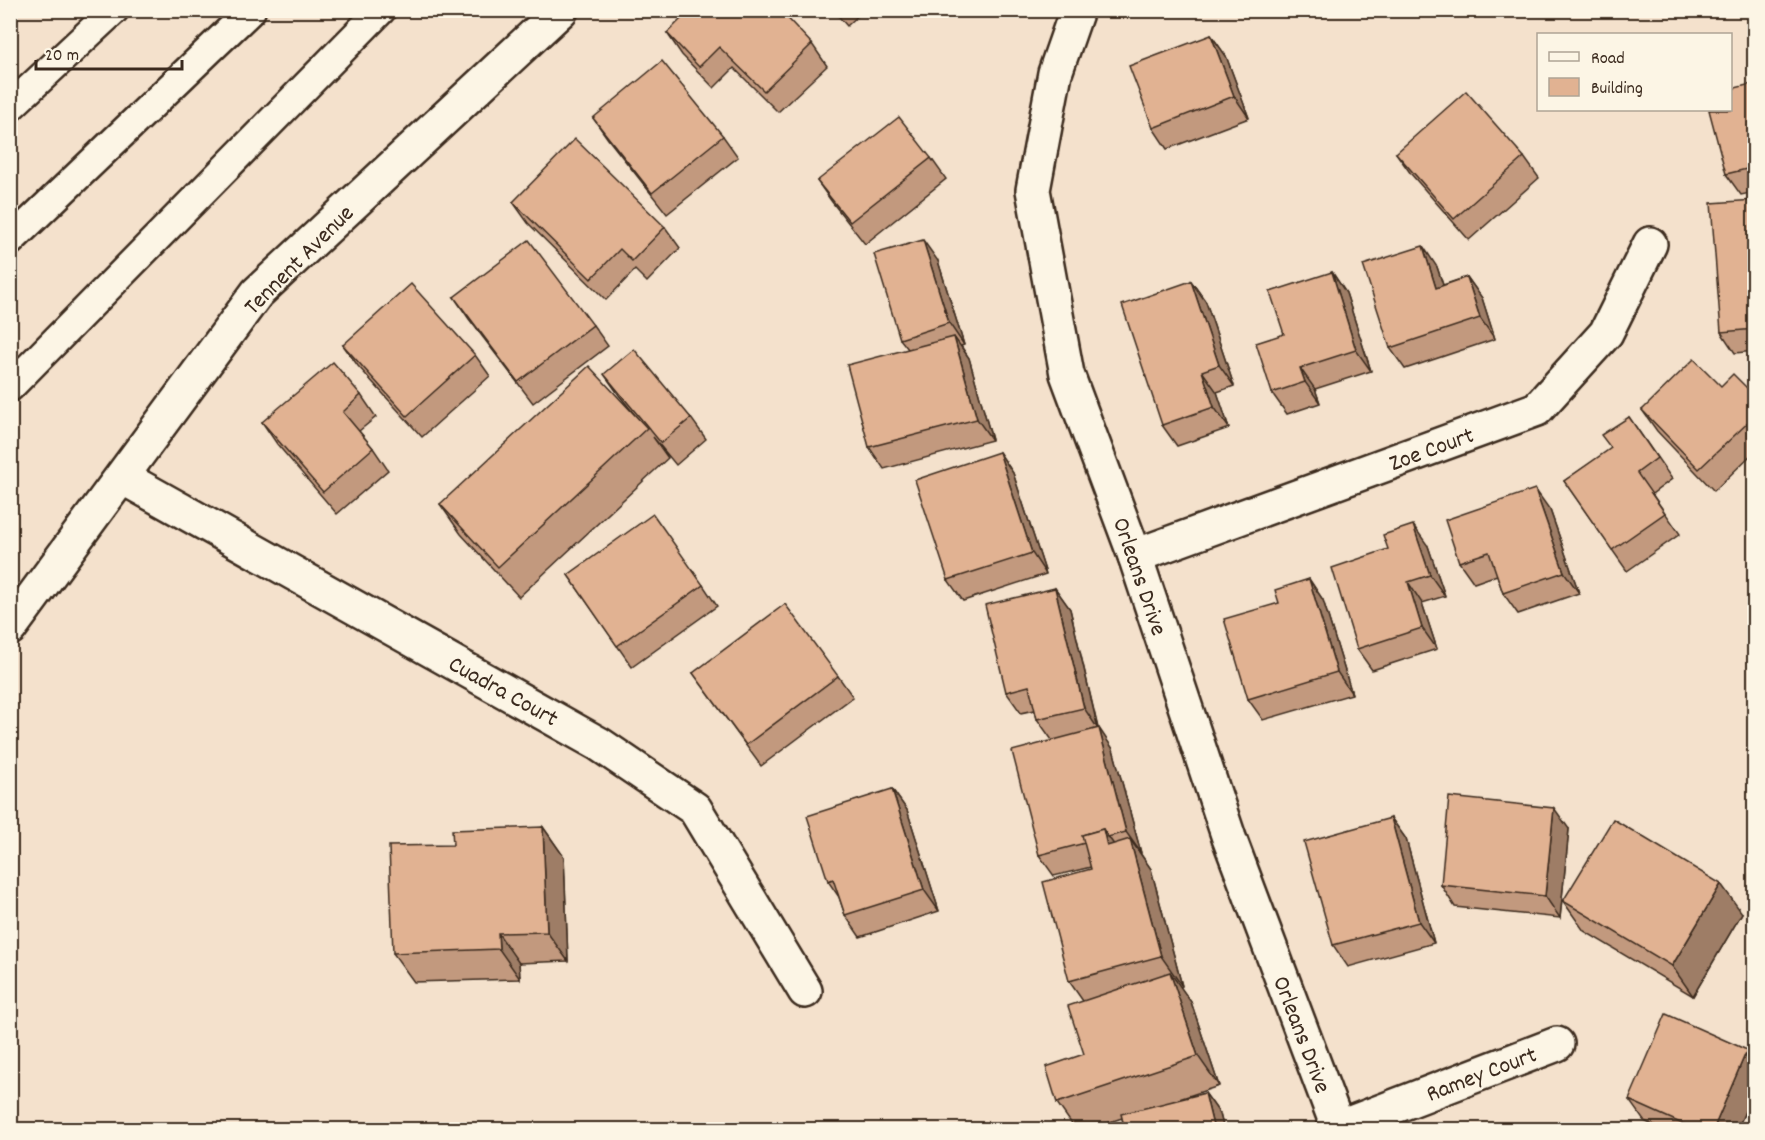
<svg xmlns="http://www.w3.org/2000/svg" width="1765" height="1140" font-family="Dekko,sans-serif">
<style>
.lines{fill:none;stroke-linecap:round;stroke-linejoin:round}
.service-casing{stroke:#3b2a1e;stroke-width:33}
.minor-casing{stroke:#3b2a1e;stroke-width:38}
.tertiary-casing{stroke:#3b2a1e;stroke-width:38}
.service{stroke:#fcf5e5;stroke-width:28}
.minor{stroke:#fcf5e5;stroke-width:33}
.tertiary{stroke:#fcf5e5;stroke-width:33}
.wall{fill:#c2997e;stroke:#3b2a1e;stroke-width:1.5}
.shaded-wall{fill:#9e7d66;stroke:#3b2a1e;stroke-width:1.5}
.building{fill:#e1b292;stroke:#3b2a1e;stroke-width:1.5}
.labels{text-anchor:middle;stroke-width:4.5;stroke-linejoin:round;paint-order:stroke}
.street-label{font-size:24px;fill:#3b2a1e;stroke:#fcf5e5}
</style>
<rect width="100%" height="100%" fill="#f4e1cc"/>
<filter id="ink" filterUnits="userSpaceOnUse"><feTurbulence type="fractalNoise" baseFrequency=".0167" numOctaves="2"/><feDisplacementMap in="SourceGraphic" scale="12" xChannelSelector="R" yChannelSelector="G"/><feConvolveMatrix kernelMatrix="1 2 1 2 8 2 1 2 1" color-interpolation-filters="sRGB"/></filter>
<g filter="url(#ink)">
<g class="lines">
<defs>
<g id="service">
<polyline points="10,107 114,10"/>
<polyline points="10,241 251,10"/>
<polyline points="10,387 381,10"/>
</g>
<g id="minor">
<polyline points="1077,10 1055,73 1033,190 1067,374 1135,556 1229,838 1339,1130"/>
<polyline points="122,477 599,744 695,809 805,991"/>
<polyline points="1135,556 1537,409 1606,333 1650,244"/>
<polyline points="1338,1128 1557,1044"/>
</g>
<polyline id="tertiary" points="10,628 257,293 561,10"/>
</defs>
<use href="#service" class="service-casing"/>
<use href="#minor" class="minor-casing"/>
<use href="#tertiary" class="tertiary-casing"/>
<use href="#service" class="service"/>
<use href="#minor" class="minor"/>
<use href="#tertiary" class="tertiary"/>
</g>
<g class="wall">
<polygon points="833,10 864,10 847,26"/>
<polygon points="667,33 812,44 827,66 778,112 734,68 714,88 682,55"/>
<polygon points="1211,35 1226,56 1249,118 1167,149 1153,128"/>
<polygon points="1755,83 1755,192 1741,195 1726,174"/>
<polygon points="593,118 723,136 738,157 667,214 608,139"/>
<polygon points="1396,153 1524,157 1539,178 1469,240 1411,174"/>
<polygon points="931,158 946,179 865,244 832,202 817,181"/>
<polygon points="1755,200 1755,351 1735,353 1721,332"/>
<polygon points="513,202 665,227 680,248 647,282 635,270 606,300 528,223"/>
<polygon points="938,261 964,345 961,346 969,358 992,440 884,469 869,447 908,349 900,339"/>
<polygon points="1437,267 1443,285 1467,277 1482,298 1495,339 1405,369 1390,348"/>
<polygon points="1332,272 1346,293 1371,371 1315,389 1320,403 1287,414 1272,393 1284,334"/>
<polygon points="1191,281 1206,302 1234,386 1217,392 1229,428 1177,446 1162,425"/>
<polygon points="454,297 593,325 608,346 533,403 469,319"/>
<polygon points="343,345 475,355 490,376 422,437 358,366"/>
<polygon points="604,374 691,418 706,439 676,465 653,437 668,458 519,597 461,534 440,504 638,419 619,395"/>
<polygon points="1721,386 1755,396 1755,451 1714,491 1657,431 1642,410"/>
<polygon points="361,395 376,417 359,431 373,448 388,470 337,514 277,444 262,422"/>
<polygon points="1629,417 1672,479 1652,494 1680,534 1627,571 1564,481 1611,449"/>
<polygon points="999,452 1013,473 1046,574 963,601 948,580"/>
<polygon points="1550,510 1579,593 1518,614 1503,593 1497,575 1474,583 1459,562"/>
<polygon points="1428,546 1445,596 1422,603 1437,649 1372,670 1357,649"/>
<polygon points="568,575 703,585 717,606 632,667"/>
<polygon points="1309,579 1323,600 1352,694 1263,720 1248,699 1279,603"/>
<polygon points="1055,588 1070,609 1098,728 1113,749 1141,853 1140,853 1151,869 1182,986 1180,987 1191,1002 1219,1086 1173,1101 1205,1093 1220,1114 1224,1130 1125,1130 1122,1118 1086,1130 1076,1130 1057,1103 1084,1054 1083,1001 1069,981 1091,869 1091,867 1054,876 1039,855 1052,740 1037,719 1035,710 1021,713 1006,692"/>
<polygon points="693,673 838,676 853,697 761,766"/>
<polygon points="892,789 907,810 939,911 860,937 845,915 839,897 828,881"/>
<polygon points="1391,818 1406,839 1434,943 1348,967 1333,945"/>
<polygon points="543,827 564,857 568,961 519,963 520,979 414,982 393,953 453,845"/>
<polygon points="1569,829 1560,918 1455,907 1441,885"/>
<polygon points="1563,901 1742,913 1693,996 1584,931"/>
<polygon points="1755,1061 1755,1088 1737,1130 1663,1130 1644,1121 1629,1100"/>
</g>
<g class="shaded-wall">
<polygon points="1211,35 1226,56 1249,118 1234,96"/>
<polygon points="923,240 938,261 964,345 949,323"/>
<polygon points="1423,246 1437,267 1451,309 1436,288"/>
<polygon points="1332,272 1346,293 1371,371 1356,350"/>
<polygon points="1467,277 1482,298 1495,339 1480,318"/>
<polygon points="1191,281 1206,302 1234,386 1219,365"/>
<polygon points="954,337 969,358 992,440 977,419"/>
<polygon points="1300,368 1315,389 1320,403 1305,382"/>
<polygon points="1202,371 1217,392 1229,428 1214,407"/>
<polygon points="999,452 1013,473 1046,574 1032,553"/>
<polygon points="1535,489 1550,510 1579,593 1564,572"/>
<polygon points="1413,525 1428,546 1445,596 1430,575"/>
<polygon points="1309,579 1323,600 1352,694 1337,672"/>
<polygon points="1408,582 1422,603 1437,649 1422,628"/>
<polygon points="1055,588 1070,609 1098,729 1084,708"/>
<polygon points="1099,728 1113,749 1141,853 1126,832"/>
<polygon points="892,789 907,810 939,911 924,890"/>
<polygon points="1554,808 1569,829 1560,918 1545,896"/>
<polygon points="1391,818 1406,839 1434,943 1419,922"/>
<polygon points="543,827 564,857 568,961 547,932"/>
<polygon points="1103,829 1124,859 1107,846"/>
<polygon points="1130,839 1151,869 1182,986 1161,956"/>
<polygon points="1721,884 1742,913 1693,996 1672,966"/>
<polygon points="498,933 519,963 520,979 499,949"/>
<polygon points="1170,972 1191,1002 1219,1086 1198,1056"/>
<polygon points="1747,1050 1755,1061 1755,1088 1737,1130 1713,1130"/>
<polygon points="1205,1093 1220,1114 1224,1130 1214,1130"/>
</g>
<g class="building">
<polygon points="690,10 780,10 812,44 764,91 719,47 699,67 667,33"/>
<polygon points="1211,35 1234,96 1153,128 1129,66"/>
<polygon points="662,61 723,136 652,193 593,118"/>
<polygon points="1755,83 1755,167 1726,174 1709,110 1731,110 1731,89"/>
<polygon points="1466,91 1524,157 1454,219 1396,153"/>
<polygon points="899,117 931,158 850,222 817,181"/>
<polygon points="575,139 665,227 632,261 620,249 591,279 513,202"/>
<polygon points="1755,200 1755,329 1721,332 1711,203"/>
<polygon points="529,240 593,325 518,382 454,297"/>
<polygon points="923,240 949,323 900,339 874,254"/>
<polygon points="1423,246 1436,288 1467,277 1480,318 1390,348 1363,265"/>
<polygon points="1332,272 1356,350 1300,368 1305,382 1272,393 1256,343 1284,334 1270,292"/>
<polygon points="1191,281 1219,365 1202,371 1214,407 1162,425 1122,305"/>
<polygon points="411,284 475,355 407,416 343,345"/>
<polygon points="954,337 977,419 869,447 847,365"/>
<polygon points="634,349 691,418 661,443 604,374"/>
<polygon points="1694,359 1721,386 1733,374 1755,396 1755,416 1699,469 1642,410"/>
<polygon points="333,362 361,395 343,412 373,448 323,492 262,422"/>
<polygon points="589,366 647,428 498,567 440,504"/>
<polygon points="1629,417 1657,458 1637,473 1665,513 1612,550 1564,481 1611,448 1601,435"/>
<polygon points="999,452 1032,553 948,580 915,480"/>
<polygon points="1535,489 1564,572 1503,593 1489,552 1459,562 1445,520"/>
<polygon points="653,514 703,585 617,646 568,575"/>
<polygon points="1413,525 1430,575 1408,582 1422,628 1357,649 1332,568 1388,549 1383,535"/>
<polygon points="1309,579 1337,672 1248,699 1224,619 1279,603 1275,590"/>
<polygon points="1055,588 1084,708 1037,719 1029,686 1006,692 985,605"/>
<polygon points="785,604 838,676 746,745 693,673"/>
<polygon points="1099,728 1126,832 1108,837 1103,829 1082,835 1085,843 1039,855 1012,751"/>
<polygon points="892,789 924,890 845,915 833,879 828,881 807,816"/>
<polygon points="1449,797 1554,808 1545,896 1441,885"/>
<polygon points="1391,818 1419,922 1333,945 1304,842"/>
<polygon points="1613,819 1721,884 1672,966 1563,901"/>
<polygon points="543,827 547,932 498,933 499,949 393,953 389,846 453,845 452,830"/>
<polygon points="1103,829 1107,846 1130,839 1161,956 1069,981 1043,882 1091,869 1082,835"/>
<polygon points="1170,972 1198,1056 1057,1103 1046,1067 1084,1054 1068,1006"/>
<polygon points="1666,1014 1747,1050 1713,1130 1696,1130 1629,1100"/>
<polygon points="1205,1093 1214,1130 1125,1130 1121,1114"/>
</g>
</g>
<g class="labels">
<g class="street-label">
<text transform="translate(298 259) rotate(-45)" y="8">Tennent Avenue</text>
<text transform="translate(1431 448) rotate(-20)" y="8">Zoe Court</text>
<text transform="translate(1141 576) rotate(71)" y="8">Orleans Drive</text>
<text transform="translate(504 690) rotate(29)" y="8">Cuadra Court</text>
<text transform="translate(1303 1034) rotate(69)" y="8">Orleans Drive</text>
<text transform="translate(1481 1073) rotate(-21)" y="8">Ramey Court</text>
</g>
</g>
<rect width="1765" height="1140" fill="none" stroke="#fcf5e5" stroke-width="36"/>
<rect x="18" y="18" width="1729" height="1104" fill="none" stroke="#3b2a1e" stroke-width="2" filter="url(#ink)"/>
<rect x="1537" y="33" width="195" height="78" fill="#fcf5e5" stroke="#afa495" stroke-width="1.5"/>
<rect x="1549" y="52" width="30" height="9" fill="#fcf5e5" stroke="#afa495" stroke-width="1.5"/>
<text x="1591" y="63" font-size="18" fill="#3b2a1e">Road</text>
<rect x="1549" y="78" width="30" height="18" fill="#e1b292" stroke="#afa495" stroke-width="1.5"/>
<text x="1591" y="93" font-size="18" fill="#3b2a1e">Building</text>
<path d="M36 60v9h146v-9" fill="none" stroke="#3b2a1e" stroke-width="3"/>
<text x="45" y="60" font-size="18" fill="#3b2a1e" stroke="#fcf5e5" stroke-width="4.5" paint-order="stroke">20 m</text>
</svg>
